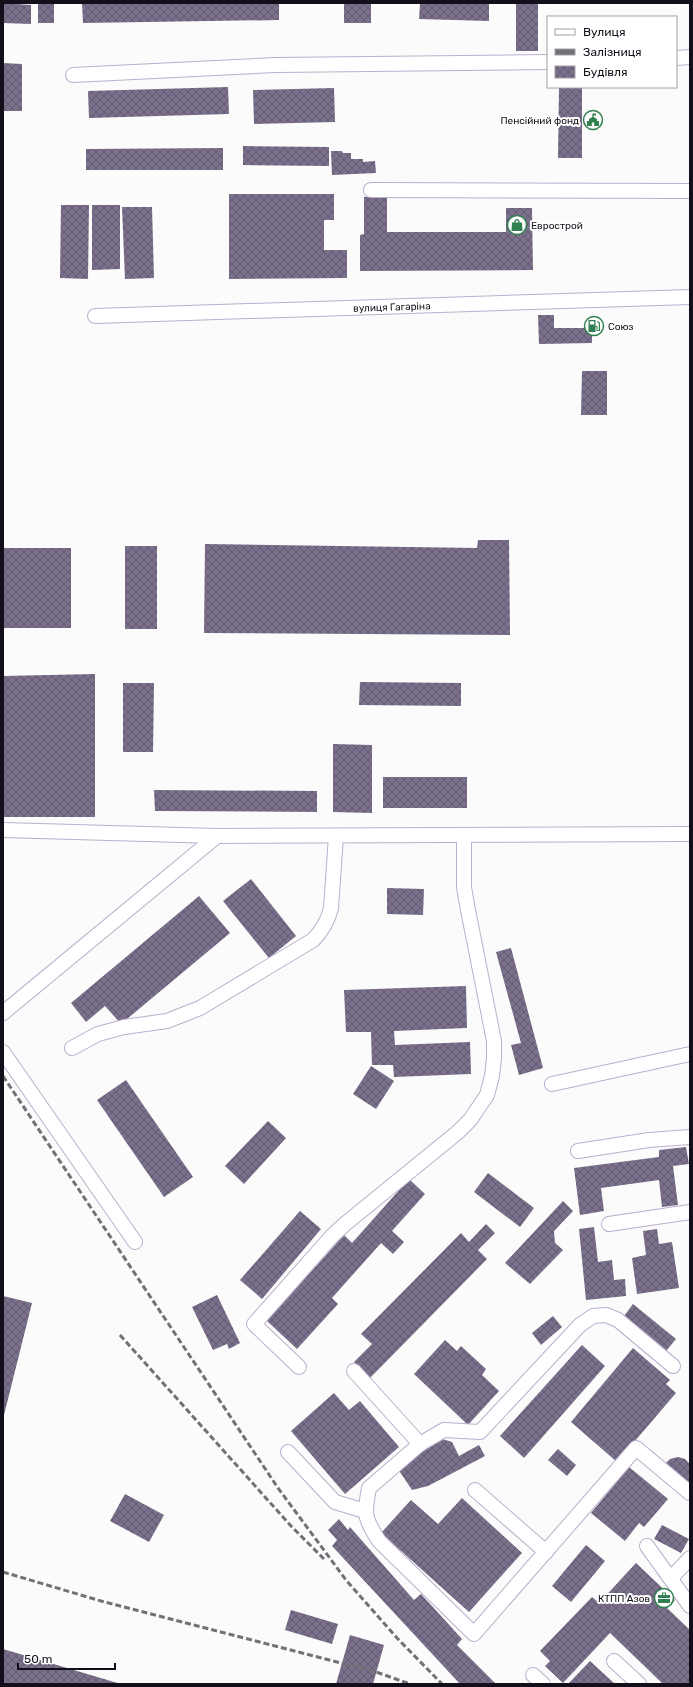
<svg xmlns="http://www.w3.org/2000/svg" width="693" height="1687" font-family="Rubik,sans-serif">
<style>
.building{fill:url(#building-cross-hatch)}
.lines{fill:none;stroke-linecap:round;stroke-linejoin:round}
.minor-casing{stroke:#baafcd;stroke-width:16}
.minor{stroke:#fff;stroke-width:14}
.rail{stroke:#737077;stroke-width:3;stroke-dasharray:6 3;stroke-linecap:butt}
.labels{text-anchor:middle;stroke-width:4;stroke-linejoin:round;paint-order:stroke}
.poi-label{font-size:10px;fill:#130f1a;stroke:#fff;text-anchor:end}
.street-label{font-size:10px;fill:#130f1a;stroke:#fff}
</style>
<defs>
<pattern id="building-cross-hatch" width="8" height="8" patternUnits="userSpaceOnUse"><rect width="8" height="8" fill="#7a708b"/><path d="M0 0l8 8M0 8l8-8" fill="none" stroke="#635a71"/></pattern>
</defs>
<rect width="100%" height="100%" fill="#fbfbfb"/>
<g class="building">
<polygon points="3,3 31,5 31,24 3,23"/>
<rect x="38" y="3" width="16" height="20"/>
<polygon points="82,3 279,3 279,20 83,23"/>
<rect x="344" y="3" width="27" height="20"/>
<polygon points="420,3 489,3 489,21 419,19"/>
<rect x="516" y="3" width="22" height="48"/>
<polygon points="3,63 22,64 22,111 3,111"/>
<polygon points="228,87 229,114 89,118 88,91"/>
<polygon points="559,87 582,87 582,158 558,158"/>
<polygon points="334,88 335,122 254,124 253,90"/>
<polygon points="243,146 329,147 329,166 243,165"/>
<polygon points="223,148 223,170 86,170 86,149"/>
<polygon points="331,151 342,151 343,153 351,153 351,159 363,159 363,162 375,161 376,173 332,175"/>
<polygon points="229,194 334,194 334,220 324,220 324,250 347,250 347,278 229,279"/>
<polygon points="364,197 387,197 387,232 506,232 506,208 532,208 533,270 360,271 360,235 364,234"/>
<polygon points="61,205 89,205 88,279 60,278"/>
<polygon points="92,205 120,205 120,269 92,270"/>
<polygon points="122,207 152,207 154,278 125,279"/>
<polygon points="538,315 554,315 554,328 592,328 592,343 539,344"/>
<polygon points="582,371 607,371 607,415 581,415"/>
<polygon points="478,540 509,540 510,635 204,633 205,544 477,548"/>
<rect x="125" y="546" width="32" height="83"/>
<rect x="3" y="548" width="68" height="80"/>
<polygon points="95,674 95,817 3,817 3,676"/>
<polygon points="360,682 461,683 461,706 359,705"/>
<polygon points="123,683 154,683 153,752 123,752"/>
<polygon points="333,744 372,745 372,813 333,812"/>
<rect x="383" y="777" width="84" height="31"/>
<polygon points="154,790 317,791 317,812 155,811"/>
<polygon points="251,879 296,936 269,958 223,901"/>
<polygon points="387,888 424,889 423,915 387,914"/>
<polygon points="199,896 230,933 121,1024 105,1006 86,1022 71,1003"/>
<polygon points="511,948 543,1068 519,1075 511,1045 521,1043 496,952"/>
<polygon points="466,986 467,1028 394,1031 395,1045 470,1042 471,1074 394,1077 393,1065 372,1065 371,1032 346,1032 344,990"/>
<polygon points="371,1066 394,1081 376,1109 353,1094"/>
<polygon points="126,1080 193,1177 164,1197 97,1100"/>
<polygon points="268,1121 286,1138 244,1184 225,1166"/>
<polygon points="686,1147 689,1164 673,1166 678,1205 662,1207 659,1180 601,1188 604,1211 580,1215 574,1168 659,1157 659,1150"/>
<polygon points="488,1173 534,1208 520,1227 474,1192"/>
<polygon points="409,1179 425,1194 392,1231 404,1242 393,1254 381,1243 332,1298 338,1304 297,1349 267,1321 344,1235 352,1243"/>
<polygon points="563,1201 573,1211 554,1231 555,1243 563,1250 530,1284 505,1263"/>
<polygon points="300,1211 321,1229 262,1299 240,1280"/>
<polygon points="486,1224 495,1233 478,1250 487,1259 370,1378 354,1362 372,1344 361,1334 461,1233 469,1242"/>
<polygon points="594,1227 598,1262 612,1260 614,1280 625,1279 626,1296 586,1300 579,1229"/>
<polygon points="657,1229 659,1244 672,1242 679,1288 637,1294 632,1258 646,1255 643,1231"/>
<polygon points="217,1295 240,1343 229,1349 227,1344 213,1350 192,1307"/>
<polygon points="3,1296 32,1303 4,1415 3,1415"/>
<polygon points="633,1304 676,1339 666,1351 624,1316"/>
<polygon points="553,1316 562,1327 541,1345 532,1333"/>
<polygon points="445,1340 457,1351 461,1346 486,1369 482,1375 499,1391 468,1425 414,1374"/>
<polygon points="582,1345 605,1366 524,1458 500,1436"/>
<polygon points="633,1348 670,1380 666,1384 676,1393 617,1462 571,1422"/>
<polygon points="334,1393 349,1410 360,1401 399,1447 345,1494 291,1431"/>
<polygon points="436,1437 452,1442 459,1456 479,1445 485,1456 428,1486 412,1490 396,1466"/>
<polygon points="558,1449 576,1465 567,1476 548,1460"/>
<polygon points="678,1457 685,1459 690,1464 690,1486 664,1465 670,1459"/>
<polygon points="629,1467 668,1499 644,1527 639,1523 625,1541 591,1513"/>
<polygon points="125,1494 164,1515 149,1542 110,1521"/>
<polygon points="462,1498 522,1553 469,1612 381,1533 411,1500 438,1524"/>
<polygon points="339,1519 348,1530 350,1527 414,1600 421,1594 462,1639 457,1645 496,1684 460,1684 332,1546 337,1540 328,1530"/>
<polygon points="662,1525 689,1539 681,1553 654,1539"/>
<polygon points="586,1545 605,1561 571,1602 552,1586"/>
<polygon points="636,1563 675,1600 667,1608 690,1630 690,1684 663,1684 610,1633 563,1683 545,1666 550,1661 540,1651 592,1597 599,1603"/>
<polygon points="291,1610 338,1624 332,1644 285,1630"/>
<polygon points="350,1635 384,1645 373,1684 336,1684"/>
<polygon points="3,1649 121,1684 3,1684"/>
<polygon points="590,1661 615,1684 568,1684"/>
</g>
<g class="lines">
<defs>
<g id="minor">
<polyline points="676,58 690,57"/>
<polyline points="73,75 276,65 548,62"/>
<polyline points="371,190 690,191"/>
<path id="s1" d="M95,316L690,297"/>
<polyline points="3,830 217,836 690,834"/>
<polyline points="3,1013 217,836"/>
<path d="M72,1048L98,1034L124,1027L167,1021L200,1008L313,940C323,930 328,921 331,908L336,836"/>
<polyline points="3,1052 135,1242"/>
<polyline points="552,1084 690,1054"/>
<polyline points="578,1151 649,1140 690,1137"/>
<polyline points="609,1224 690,1212"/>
<path d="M673,1366L618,1320L606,1315L593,1316L580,1325L480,1432L444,1430L420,1444L369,1488C364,1514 364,1518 379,1541L474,1634L636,1448L690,1493"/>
<polyline points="299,1367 254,1324 332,1236 345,1224 458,1132 470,1120 487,1095 492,1076 494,1058 494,1041 467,905 464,887 464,835"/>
<polyline points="354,1371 420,1444"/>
<polyline points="288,1452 335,1502 365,1511"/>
<polyline points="475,1490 546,1552"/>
<polyline points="647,1546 690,1606"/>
<polyline points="671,1578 690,1558"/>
<polyline points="614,1661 639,1684"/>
<polyline points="533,1675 543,1684"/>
</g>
</defs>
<use href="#minor" class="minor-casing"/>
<use href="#minor" class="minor"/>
<g class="rail">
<polyline points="3,1076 278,1488 346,1580 397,1638 442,1684"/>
<polyline points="120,1335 291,1526 326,1561"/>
<polyline points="3,1572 101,1601 376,1672 410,1684"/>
</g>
</g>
<defs>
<symbol id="civic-ring" viewBox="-11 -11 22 22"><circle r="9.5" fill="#fff" stroke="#318051" stroke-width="1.5"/><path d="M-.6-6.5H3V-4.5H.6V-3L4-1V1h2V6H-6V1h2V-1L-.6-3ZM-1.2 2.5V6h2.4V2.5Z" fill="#318051"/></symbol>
<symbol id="shop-ring" viewBox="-11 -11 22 22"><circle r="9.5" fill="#fff" stroke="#318051" stroke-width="1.5"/><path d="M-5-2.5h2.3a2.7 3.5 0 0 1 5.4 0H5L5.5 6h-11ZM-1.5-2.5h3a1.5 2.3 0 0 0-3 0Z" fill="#318051"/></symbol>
<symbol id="fuel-ring" viewBox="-11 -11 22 22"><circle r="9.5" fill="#fff" stroke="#318051" stroke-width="1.5"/><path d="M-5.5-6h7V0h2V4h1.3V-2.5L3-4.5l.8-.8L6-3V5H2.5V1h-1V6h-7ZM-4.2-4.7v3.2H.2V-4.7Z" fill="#318051"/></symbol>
<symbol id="office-ring" viewBox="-11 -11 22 22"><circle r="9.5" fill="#fff" stroke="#318051" stroke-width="1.5"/><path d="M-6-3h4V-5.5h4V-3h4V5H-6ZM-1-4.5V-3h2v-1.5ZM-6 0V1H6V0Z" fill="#318051"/></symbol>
</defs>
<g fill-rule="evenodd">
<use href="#civic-ring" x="582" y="109" width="22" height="22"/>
<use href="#shop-ring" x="506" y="214" width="22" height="22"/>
<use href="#fuel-ring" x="583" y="315" width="22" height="22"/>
<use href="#office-ring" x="653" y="1587" width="22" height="22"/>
</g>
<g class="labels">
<g class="poi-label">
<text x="579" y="124">Пенсійний фонд</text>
<text x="531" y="229" text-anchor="start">Еврострой</text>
<text x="608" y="330" text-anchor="start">Союз</text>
<text x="650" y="1602">КТПП Азов</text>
</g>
<g class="street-label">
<text dy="4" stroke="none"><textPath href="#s1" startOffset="297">вулиця Гагаріна</textPath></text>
</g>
</g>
<rect width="693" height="1687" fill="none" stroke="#130f1a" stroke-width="8"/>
<rect x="547" y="16" width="130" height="72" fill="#ffffff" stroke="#a19fa3"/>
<rect x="555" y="29" width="20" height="6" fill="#ffffff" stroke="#a19fa3"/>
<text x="583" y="36" font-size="12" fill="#130f1a">Вулиця</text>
<rect x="555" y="49" width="20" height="6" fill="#737077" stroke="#a19fa3"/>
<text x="583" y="56" font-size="12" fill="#130f1a">Залізниця</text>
<rect x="555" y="66" width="20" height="12" fill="url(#building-cross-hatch)" stroke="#a19fa3"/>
<text x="583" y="76" font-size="12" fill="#130f1a">Будівля</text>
<path d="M18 1663v6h97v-6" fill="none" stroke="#130f1a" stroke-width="2"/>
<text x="24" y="1663" font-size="12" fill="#130f1a" stroke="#ffffff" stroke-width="3" paint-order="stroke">50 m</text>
</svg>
